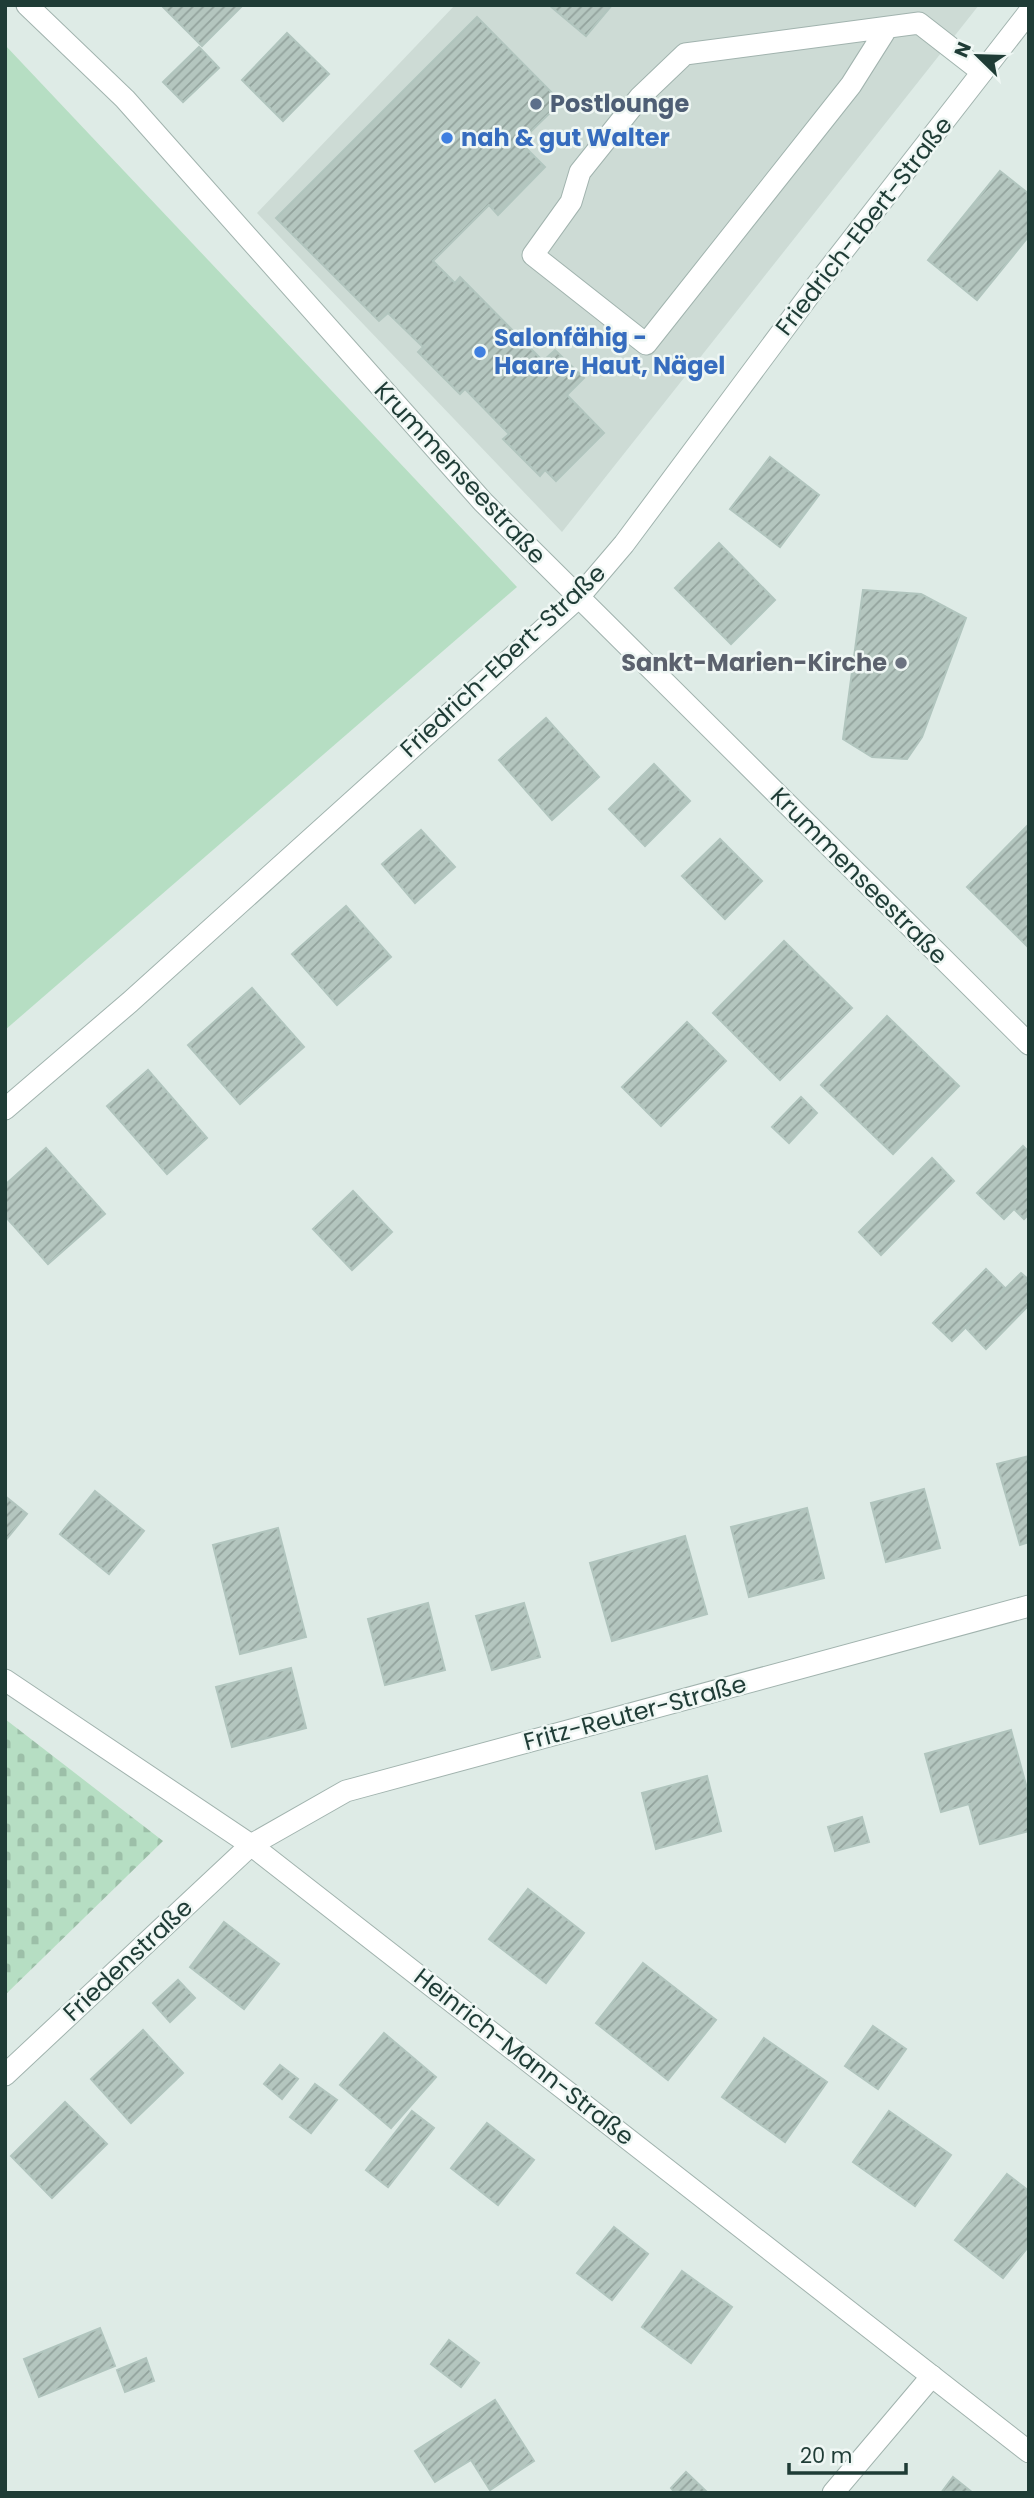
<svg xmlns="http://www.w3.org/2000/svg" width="1034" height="2498" font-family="Poppins,sans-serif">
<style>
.built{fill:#cddbd5}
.green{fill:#b6dec3}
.cemetery{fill:url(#cemetery-stones)}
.building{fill:url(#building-hatch);stroke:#b1c5be;stroke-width:2}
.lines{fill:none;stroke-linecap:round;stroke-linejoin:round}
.minor-casing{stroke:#a1b3ae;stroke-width:23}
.minor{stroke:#fff;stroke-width:21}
.service-dot{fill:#5c6f8a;stroke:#eff7f4;stroke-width:2.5}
.shop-dot{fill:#3f7fe0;stroke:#eff7f4;stroke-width:2.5}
.worship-dot{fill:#6b7280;stroke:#eff7f4;stroke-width:2.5}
.labels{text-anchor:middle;stroke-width:5;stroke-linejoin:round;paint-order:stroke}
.service-label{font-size:24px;font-weight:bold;fill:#4e5e75;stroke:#eff7f4;text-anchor:start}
.shop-label{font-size:24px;font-weight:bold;fill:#366cbe;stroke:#eff7f4;text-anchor:start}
.street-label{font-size:24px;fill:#1f3c36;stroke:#eff7f4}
.worship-label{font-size:24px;font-weight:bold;fill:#5b616d;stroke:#eff7f4;text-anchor:end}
</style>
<defs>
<pattern id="cemetery-stones" width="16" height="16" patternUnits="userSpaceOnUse" patternTransform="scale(1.75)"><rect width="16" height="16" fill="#b6dec3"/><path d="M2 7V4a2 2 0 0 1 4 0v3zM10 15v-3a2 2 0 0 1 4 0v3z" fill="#9cbfa8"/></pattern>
<pattern id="building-hatch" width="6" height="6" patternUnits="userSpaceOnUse" patternTransform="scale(1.75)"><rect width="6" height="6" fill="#b4c6bf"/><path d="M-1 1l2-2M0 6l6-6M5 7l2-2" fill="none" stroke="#92a29c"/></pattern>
</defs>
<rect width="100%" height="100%" fill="#deebe6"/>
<polygon class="built" points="455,5 979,5 562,532 257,213"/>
<polygon class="green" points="5,45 517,587 5,1030"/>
<polygon class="cemetery" points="5,1719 163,1841 5,1995"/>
<g class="building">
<polygon points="161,5 243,5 202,46"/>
<polygon points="549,5 612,5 586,36"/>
<polygon points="477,17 561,102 520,142 545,167 498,215 489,205 433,261 455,283 460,277 543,361 555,350 584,378 567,395 604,433 556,481 545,470 540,476 503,439 509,434 465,389 460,394 418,352 423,347 388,313 379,321 276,218"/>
<polygon points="287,33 329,74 283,121 242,80"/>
<polygon points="199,47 219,68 183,102 163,82"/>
<polygon points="1000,171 1029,194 1029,236 977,300 928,260"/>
<polygon points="770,457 819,495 780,547 730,509"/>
<polygon points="719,543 775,600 731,644 675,588"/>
<polygon points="863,590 921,594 966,618 922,737 907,759 872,757 843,739"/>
<polygon points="546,718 599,777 552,820 499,760"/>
<polygon points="654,764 690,801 645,846 609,809"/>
<polygon points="1029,824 1029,948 967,887"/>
<polygon points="421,830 455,867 415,903 382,864"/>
<polygon points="720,839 762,881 725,919 682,876"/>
<polygon points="346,906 391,957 337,1005 292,954"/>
<polygon points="784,941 852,1008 780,1080 713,1013"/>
<polygon points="252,988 304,1047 240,1104 188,1045"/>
<polygon points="887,1016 959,1086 893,1154 821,1085"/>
<polygon points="687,1022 726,1061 661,1126 622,1087"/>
<polygon points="148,1070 207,1138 167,1174 107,1106"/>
<polygon points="801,1097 817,1113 789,1143 772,1127"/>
<polygon points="1023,1146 1029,1152 1029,1214 1024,1219 1014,1209 1004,1219 977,1193"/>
<polygon points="46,1148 105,1214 48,1264 5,1216 5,1185"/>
<polygon points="932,1158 954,1181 881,1255 859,1232"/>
<polygon points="353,1191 392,1232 352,1270 313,1229"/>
<polygon points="986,1269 1005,1288 952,1341 933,1323"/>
<polygon points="1021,1273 1029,1280 1029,1305 986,1349 966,1328"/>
<polygon points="1029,1456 1029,1542 1020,1545 997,1464"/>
<polygon points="924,1489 940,1548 886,1562 871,1503"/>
<polygon points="95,1491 144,1531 109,1574 60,1534"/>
<polygon points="5,1496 27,1514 5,1541"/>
<polygon points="807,1508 824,1578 749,1597 731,1527"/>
<polygon points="278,1528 306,1637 240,1654 213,1545"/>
<polygon points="685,1536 707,1614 612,1641 590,1563"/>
<polygon points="428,1603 445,1670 385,1685 368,1619"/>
<polygon points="524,1603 540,1657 492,1670 476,1616"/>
<polygon points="291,1668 306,1728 232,1747 216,1687"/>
<polygon points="1011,1730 1029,1796 1029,1831 980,1844 969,1804 941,1812 925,1754"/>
<polygon points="707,1776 721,1831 656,1849 642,1793"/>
<polygon points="862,1817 869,1842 835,1851 828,1827"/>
<polygon points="528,1889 584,1933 546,1983 489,1939"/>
<polygon points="224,1922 279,1964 244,2009 190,1967"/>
<polygon points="643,1963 716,2020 668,2080 596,2023"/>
<polygon points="178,1980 195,1998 170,2022 153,2003"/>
<polygon points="873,2026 906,2049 878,2089 845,2066"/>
<polygon points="143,2030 183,2073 131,2123 91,2079"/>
<polygon points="384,2033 436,2077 391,2128 340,2085"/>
<polygon points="764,2038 827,2082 785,2142 722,2097"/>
<polygon points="280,2065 298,2079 282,2099 264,2084"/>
<polygon points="315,2084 337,2100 311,2133 290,2117"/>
<polygon points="65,2102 107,2144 52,2198 11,2156"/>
<polygon points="412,2111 434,2128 388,2187 366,2170"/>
<polygon points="889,2111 951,2155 915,2206 853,2162"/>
<polygon points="487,2123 534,2160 498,2205 451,2168"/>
<polygon points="1007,2174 1029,2191 1029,2246 1003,2278 955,2240"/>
<polygon points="614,2227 648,2254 612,2300 577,2273"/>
<polygon points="682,2271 732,2307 691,2363 642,2327"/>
<polygon points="100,2328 115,2366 39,2397 24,2359"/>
<polygon points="449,2340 479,2363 461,2387 431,2364"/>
<polygon points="146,2358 154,2381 125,2392 117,2370"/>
<polygon points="495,2400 534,2461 490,2490 471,2460 435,2482 415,2451"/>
<polygon points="686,2472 708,2493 675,2493 671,2488"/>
<polygon points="953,2477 973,2493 941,2493"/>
</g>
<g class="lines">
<defs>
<g id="minor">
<polyline points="27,5 125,99 483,502 1029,1044"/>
<polyline points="887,28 851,85 646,344 533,255 571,202 580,172 640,97 685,54 919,23 982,72"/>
<polyline points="5,1109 130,1002 578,598 624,544 822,278 1029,12"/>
<polyline points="5,1680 251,1845 1029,2452"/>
<polyline points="5,2075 251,1845 346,1791 1029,1606"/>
<polyline points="833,2493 932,2376"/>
</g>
</defs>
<use href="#minor" class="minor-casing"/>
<use href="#minor" class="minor"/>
</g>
<circle class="service-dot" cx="536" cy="104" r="7"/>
<g class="shop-dot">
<circle cx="447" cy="138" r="7"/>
<circle cx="480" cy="352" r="7"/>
</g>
<circle class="worship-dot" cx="901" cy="663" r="7"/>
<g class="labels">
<g class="service-label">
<text x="550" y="112">Postlounge</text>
</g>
<g class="shop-label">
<text x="461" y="146">nah &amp; gut Walter</text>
<text x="494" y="346">Salonfähig -<tspan x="494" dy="28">Haare, Haut, Nägel</tspan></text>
</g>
<g class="street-label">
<text transform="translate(864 226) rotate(-52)" y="8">Friedrich-Ebert-Straße</text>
<text transform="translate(460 473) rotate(47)" y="8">Krummenseestraße</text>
<text transform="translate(503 661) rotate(-43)" y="8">Friedrich-Ebert-Straße</text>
<text transform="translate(859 876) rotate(45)" y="8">Krummenseestraße</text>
<text transform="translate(635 1713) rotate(-15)" y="8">Fritz-Reuter-Straße</text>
<text transform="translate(128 1960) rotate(-43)" y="8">Friedenstraße</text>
<text transform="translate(524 2057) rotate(38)" y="8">Heinrich-Mann-Straße</text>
</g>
<g class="worship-label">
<text x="887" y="671">Sankt-Marien-Kirche</text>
</g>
</g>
<rect width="1034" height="2498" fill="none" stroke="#1f3c36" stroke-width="14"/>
<g transform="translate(978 56) rotate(293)" stroke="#eff7f4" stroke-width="5" paint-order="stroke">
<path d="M0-5L12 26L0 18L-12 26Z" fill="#1f3c36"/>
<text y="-10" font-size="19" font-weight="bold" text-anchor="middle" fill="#1f3c36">N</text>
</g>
<path d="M789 2463v10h117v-10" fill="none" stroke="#1f3c36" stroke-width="3.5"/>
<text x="800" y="2463" font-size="21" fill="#1f3c36" stroke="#eff7f4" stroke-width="5" paint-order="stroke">20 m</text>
</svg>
